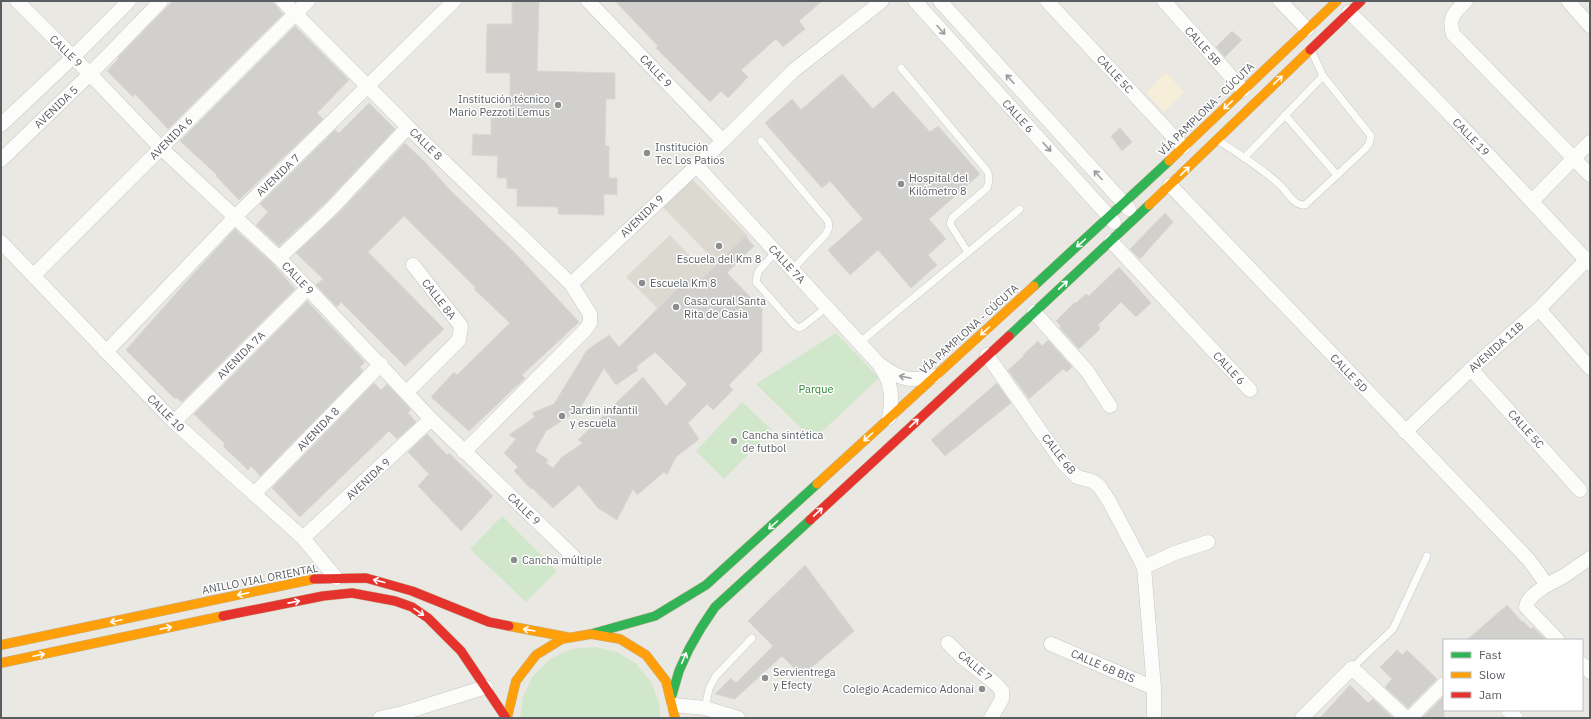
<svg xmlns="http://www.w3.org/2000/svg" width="1591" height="719" font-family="'IBM Plex Sans',sans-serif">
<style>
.commercial{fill:#f6eed9}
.education{fill:#dcd9d1}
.green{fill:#d0e7cb}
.building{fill:#d1d0cd;stroke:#d9d7d2;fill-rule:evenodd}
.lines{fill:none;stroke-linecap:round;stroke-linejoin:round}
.lane-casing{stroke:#c7c7c7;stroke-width:8}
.street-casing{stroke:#c7c7c7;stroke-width:15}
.fast-casing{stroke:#c1b090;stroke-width:10}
.slow-casing{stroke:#c1b090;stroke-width:10}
.jam-casing{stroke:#c1b090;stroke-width:10}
.lane{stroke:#fcfcfb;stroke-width:7}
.street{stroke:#fcfcfb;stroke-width:14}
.fast{stroke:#30b455;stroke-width:9}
.slow{stroke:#ff9f0a;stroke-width:9}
.jam{stroke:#e5322d;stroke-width:9}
.oneway{stroke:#9a9d9f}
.oneway2{stroke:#fff}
.poi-dot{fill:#8b8e8f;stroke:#fff;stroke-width:1.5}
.labels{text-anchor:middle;stroke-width:3;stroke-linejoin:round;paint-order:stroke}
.street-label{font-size:11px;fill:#585d62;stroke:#fff}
.poi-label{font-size:11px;fill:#585d62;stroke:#fff;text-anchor:start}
.park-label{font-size:11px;fill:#2e842f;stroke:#fff}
</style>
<rect width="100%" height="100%" fill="#eae8e2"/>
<polygon class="commercial" points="1166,72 1184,92 1164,112 1146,93"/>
<polygon class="education" points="691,178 748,236 696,286 688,278 657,308 626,277 670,235 699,266 710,256 662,206"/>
<g class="green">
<polygon points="836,333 879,378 813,440 756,384"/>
<polygon points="742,402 772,430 724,479 696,451"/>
<polygon points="502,516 557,571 526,602 470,549"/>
<polygon points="595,647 617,652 636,664 651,682 659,703 660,718 520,718 523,697 533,676 550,659 571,649"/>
</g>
<g class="building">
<polygon points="173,1 272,1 283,14 168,129 135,94 133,97 107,71 119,58 118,57"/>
<polygon points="512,1 539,1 537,71 615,73 615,99 606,99 605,146 609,146 609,178 617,178 617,195 604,194 604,215 558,214 558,207 517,206 517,189 507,188 507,178 497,178 498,156 472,155 473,134 491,135 491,111 510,112 510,73 486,73 487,24 512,24"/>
<polygon points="615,1 822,1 799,21 805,29 783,47 776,39 741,70 748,77 728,98 721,91 710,102 656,48 658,46"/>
<polygon points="295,26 349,80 317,113 323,119 239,200 216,176 217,175 180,141"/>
<polygon points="1232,31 1242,40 1225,57 1216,47"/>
<polygon points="842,74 873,109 893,91 930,132 938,126 980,174 929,219 946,239 928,255 937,265 911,288 878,250 850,275 828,250 863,219 830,181 822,188 765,123 792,99 801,110"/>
<polygon points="369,103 395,129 325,203 279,246 256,225 268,212 260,204 335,130 339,133"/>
<polygon points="1120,128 1132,142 1122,151 1111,136"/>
<polygon points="405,143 425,162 449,189 515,253 579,322 522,375 525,378 469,431 431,397 454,372 457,375 510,323 474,289 476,288 404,216 368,252 444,329 405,366 341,302 337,307 316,285 323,279 296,253 337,215"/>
<polygon points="1165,213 1173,222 1140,259 1130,249"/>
<polygon points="235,229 271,262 295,289 182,402 176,397 175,399 126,350 194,273"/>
<path d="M745,236L754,246L727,273L762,309V351L729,385L733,390L713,410L707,404L688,423L699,439L676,457L667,475L664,472L637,495L633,489L617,520L598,508L579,485L553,508L532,488L531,489L514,471L518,467L504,453L516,439L509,435L535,417L532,413L554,404L587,350L609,335L619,347L688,278L695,286ZM655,352L687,384L666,406L643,377L578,440L583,443L562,457L553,468L546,463L548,460L535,451L546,431L579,410L604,368L616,385L638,370L636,367Z"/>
<polygon points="1119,267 1151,303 1136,317 1121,302 1098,325 1100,329 1079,349 1060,328 1061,326 1056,321 1075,302 1076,303 1086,294 1089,296"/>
<polygon points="307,301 365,362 360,367 363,371 260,476 251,466 248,470 223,446 225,444 194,414"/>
<polygon points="1048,340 1072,367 1067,372 1063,369 1029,399 1008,370 1024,356 1023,355 1038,341 1042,346"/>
<polygon points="374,383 381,390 387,384 411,410 408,413 416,422 397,439 389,431 300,517 272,488"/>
<polygon points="997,383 1011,403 945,456 931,440"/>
<polygon points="427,434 447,455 449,453 493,496 461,531 418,486 429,474 408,452"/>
<polygon points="805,565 854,631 802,676 782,656 735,699 715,694 731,678 736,683 773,646 748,621"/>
<polygon points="1507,605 1522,622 1523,621 1531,629 1533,627 1546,640 1467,640"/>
<polygon points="1397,650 1402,655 1407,650 1437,679 1408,708 1385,687 1392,679 1380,667"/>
<polygon points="1350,685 1368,703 1373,699 1393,718 1320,718"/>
<polygon points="1444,696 1444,718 1422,718"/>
</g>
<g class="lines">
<defs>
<g id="lane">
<polyline points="901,68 988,172 989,181 987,188 952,218 950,224 967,251"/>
<polyline points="1285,115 1337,175"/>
<polyline points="761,141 828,221 829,227 826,234 792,270"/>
<path d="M1219,141C1239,154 1265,170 1282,187C1288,193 1294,206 1305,205L1365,149L1369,144L1371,136L1323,76L1312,52"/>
<polyline points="1244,158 1323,76"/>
<polyline points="775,252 758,272 756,282 794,325 799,328 803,326 827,307"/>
<polyline points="859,343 1020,209"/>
<polyline points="1352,668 1393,629 1427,556"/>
<polyline points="705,708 709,689 715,677 752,638"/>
</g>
<g id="street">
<polyline points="17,1 90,74 161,148 279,258 431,419 575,558"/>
<polyline points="283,1 408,127 571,284 590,314 590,323 585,330 464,452"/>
<polyline points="588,1 723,141"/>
<polyline points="915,1 1114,222"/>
<polyline points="940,1 1129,209"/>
<polyline points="1047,1 1183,147"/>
<polyline points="1164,1 1243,90"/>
<polyline points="1280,1 1307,29"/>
<path d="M1466,1C1454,13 1448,17 1453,34L1590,175"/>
<polyline points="1568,1 1590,26"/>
<path d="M1349,12C1432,93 1511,179 1590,264"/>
<polyline points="1,125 72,58 129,1"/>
<polyline points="1,160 90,74 161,1"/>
<path d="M696,165L878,363C897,378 909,383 934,376"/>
<path d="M1170,185L1529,560L1547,585C1539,591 1528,596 1526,607L1558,640"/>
<polyline points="1532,201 1590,142"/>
<polyline points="1111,241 1250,390"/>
<polyline points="1,242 174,422 303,538 336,578"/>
<polyline points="279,258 331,209 408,127"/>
<polyline points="34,275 308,1"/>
<polyline points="571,284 723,141 793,71 882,1"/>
<polyline points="1539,309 1590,368"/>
<polyline points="1034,312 1087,371 1110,406"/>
<polyline points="106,352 235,217 454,1"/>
<polyline points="987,355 1063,463 1077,477 1092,481 1099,486 1109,501 1144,567 1154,688 1154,718"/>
<path d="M880,366C892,383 893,398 889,418"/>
<polyline points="1471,369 1580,490"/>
<polyline points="407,392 459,340 461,326 413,265"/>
<polyline points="174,422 308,288"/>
<polyline points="1405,432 1471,369 1539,309 1586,260"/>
<polyline points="254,494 381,364"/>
<polyline points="303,538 431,419"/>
<polyline points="1144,567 1175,553 1208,542"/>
<polyline points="1547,585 1564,576 1590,558"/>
<polyline points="948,643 962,657 996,684 1002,691 1002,699 991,718"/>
<polyline points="1051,644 1154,688"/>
<polyline points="1582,664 1590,672"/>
<polyline points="674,705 705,708 738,718"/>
<polyline points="1508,710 1516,718"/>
<polyline points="380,718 403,713 486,687"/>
<polyline points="1302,718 1352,668 1406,718"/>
<polyline points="1410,718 1444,684"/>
</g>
<g id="fast">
<polyline points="1034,286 1169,161"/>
<polyline points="1009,336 1149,205"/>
<polyline points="591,634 655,616 706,585 817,484"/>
<polyline points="672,695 679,671 689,649 701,628 715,607 810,520"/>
</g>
<g id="slow">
<polyline points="1169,161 1337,1"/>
<polyline points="1149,205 1310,50"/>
<polyline points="817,484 1034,286"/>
<polyline points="509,626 567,637"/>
<polyline points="1,645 314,579"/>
<polyline points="1,663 223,616"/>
<polyline points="507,718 516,681 536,655 562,639 591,634 620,639 646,655 666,681 675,718"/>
</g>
<g id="jam">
<polyline points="1310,50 1361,1"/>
<polyline points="810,520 1009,336"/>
<polyline points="314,579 366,578 412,591 489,622 509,626"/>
<polyline points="223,616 323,596 352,593 395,601 412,607 428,618 461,651 506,718"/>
</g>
</defs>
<use href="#lane" class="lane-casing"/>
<use href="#street" class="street-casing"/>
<use href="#fast" class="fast-casing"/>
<use href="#slow" class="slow-casing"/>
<use href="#jam" class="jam-casing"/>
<use href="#lane" class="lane"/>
<use href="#street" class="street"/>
<use href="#fast" class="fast"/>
<use href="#slow" class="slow"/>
<use href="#jam" class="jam"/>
</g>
<defs><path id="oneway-shaft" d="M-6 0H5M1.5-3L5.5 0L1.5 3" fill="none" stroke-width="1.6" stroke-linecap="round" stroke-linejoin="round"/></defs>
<g class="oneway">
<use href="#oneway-shaft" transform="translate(941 30) rotate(48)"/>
<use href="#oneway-shaft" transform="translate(1010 79) rotate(-132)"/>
<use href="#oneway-shaft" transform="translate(1047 147) rotate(48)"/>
<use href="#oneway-shaft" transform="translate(1098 175) rotate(-132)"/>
<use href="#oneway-shaft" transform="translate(905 377) rotate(-168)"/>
</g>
<g class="oneway2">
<use href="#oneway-shaft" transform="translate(1278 80) rotate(-44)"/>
<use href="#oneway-shaft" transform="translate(1228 105) rotate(136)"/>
<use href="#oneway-shaft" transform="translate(1185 171) rotate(-44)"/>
<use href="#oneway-shaft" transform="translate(1081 243) rotate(138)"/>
<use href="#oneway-shaft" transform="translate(1063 285) rotate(-43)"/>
<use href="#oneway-shaft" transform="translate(985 331) rotate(138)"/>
<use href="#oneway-shaft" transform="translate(914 423) rotate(-43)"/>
<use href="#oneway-shaft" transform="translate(868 437) rotate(138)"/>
<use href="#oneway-shaft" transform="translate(818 512) rotate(-43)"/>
<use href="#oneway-shaft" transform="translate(773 525) rotate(138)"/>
<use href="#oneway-shaft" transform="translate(379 581) rotate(-166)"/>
<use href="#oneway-shaft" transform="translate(243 594) rotate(168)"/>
<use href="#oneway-shaft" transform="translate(294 602) rotate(-11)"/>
<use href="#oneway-shaft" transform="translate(419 612) rotate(35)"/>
<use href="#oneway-shaft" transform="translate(116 621) rotate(168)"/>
<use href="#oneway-shaft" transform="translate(166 628) rotate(-11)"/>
<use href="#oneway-shaft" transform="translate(529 630) rotate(-170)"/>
<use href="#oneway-shaft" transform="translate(39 655) rotate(-12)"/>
<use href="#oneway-shaft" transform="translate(684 658) rotate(-67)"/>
</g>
<g class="poi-dot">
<circle cx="558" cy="105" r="4"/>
<circle cx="647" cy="153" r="4"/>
<circle cx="901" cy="184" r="4"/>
<circle cx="719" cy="246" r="4"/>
<circle cx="642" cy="283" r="4"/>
<circle cx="676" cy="307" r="4"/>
<circle cx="562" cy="416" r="4"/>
<circle cx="734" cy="441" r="4"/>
<circle cx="514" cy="560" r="4"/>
<circle cx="765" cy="678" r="4"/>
<circle cx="982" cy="689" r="4"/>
</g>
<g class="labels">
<g class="street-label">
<text transform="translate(1203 46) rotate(48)" y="4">CALLE 5B</text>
<text transform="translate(66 51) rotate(44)" y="4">CALLE 9</text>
<text transform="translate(656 71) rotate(46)" y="4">CALLE 9</text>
<text transform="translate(1115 74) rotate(47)" y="4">CALLE 5C</text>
<text transform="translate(56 107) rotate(-44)" y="4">AVENIDA 5</text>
<text transform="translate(1206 109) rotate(-44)" y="4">VÍA PAMPLONA - CÚCUTA</text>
<text transform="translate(1018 116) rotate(48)" y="4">CALLE 6</text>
<text transform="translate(1471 137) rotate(46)" y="4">CALLE 19</text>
<text transform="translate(171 138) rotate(-45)" y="4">AVENIDA 6</text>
<text transform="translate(426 144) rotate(44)" y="4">CALLE 8</text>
<text transform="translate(278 175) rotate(-44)" y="4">AVENIDA 7</text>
<text transform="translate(642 216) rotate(-44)" y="4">AVENIDA 9</text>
<text transform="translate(787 264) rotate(47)" y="4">CALLE 7A</text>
<text transform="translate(298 278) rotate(46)" y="4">CALLE 9</text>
<text transform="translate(439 299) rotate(52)" y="4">CALLE 8A</text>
<text transform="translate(969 329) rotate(-42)" y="4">VÍA PAMPLONA - CÚCUTA</text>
<text transform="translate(1496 347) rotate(-42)" y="4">AVENIDA 11B</text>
<text transform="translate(241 355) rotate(-45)" y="4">AVENIDA 7A</text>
<text transform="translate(1229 368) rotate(47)" y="4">CALLE 6</text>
<text transform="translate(1349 373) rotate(46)" y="4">CALLE 5D</text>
<text transform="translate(166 413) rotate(45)" y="4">CALLE 10</text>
<text transform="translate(318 429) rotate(-46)" y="4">AVENIDA 8</text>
<text transform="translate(1526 429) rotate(48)" y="4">CALLE 5C</text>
<text transform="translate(1059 454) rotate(52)" y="4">CALLE 6B</text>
<text transform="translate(368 479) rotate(-43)" y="4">AVENIDA 9</text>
<text transform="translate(524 509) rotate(44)" y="4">CALLE 9</text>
<text transform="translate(260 579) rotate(-11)" y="4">ANILLO VIAL ORIENTAL</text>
<text transform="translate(975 666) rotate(40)" y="4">CALLE 7</text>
<text transform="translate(1103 666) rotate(23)" y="4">CALLE 6B BIS</text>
</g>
<g class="poi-label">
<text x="550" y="103" text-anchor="end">Institución técnico<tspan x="550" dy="13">Mario Pezzoti Lemus</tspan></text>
<text x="655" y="151">Institución<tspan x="655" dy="13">Tec Los Patios</tspan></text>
<text x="909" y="182">Hospital del<tspan x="909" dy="13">Kilómetro 8</tspan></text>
<text x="719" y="263" text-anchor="middle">Escuela del Km 8</text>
<text x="650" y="287">Escuela Km 8</text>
<text x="684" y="305">Casa cural Santa<tspan x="684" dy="13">Rita de Casia</tspan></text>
<text x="570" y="414">Jardin infantil<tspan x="570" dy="13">y escuela</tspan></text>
<text x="742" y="439">Cancha sintética<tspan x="742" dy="13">de futbol</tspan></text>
<text x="522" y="564">Cancha múltiple</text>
<text x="773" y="676">Servientrega<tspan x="773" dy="13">y Efecty</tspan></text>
<text x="974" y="693" text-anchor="end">Colegio Academico Adonai</text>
</g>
<g class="park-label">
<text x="816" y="393">Parque</text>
</g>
</g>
<rect width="1591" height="719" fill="none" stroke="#585d62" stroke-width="4"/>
<rect x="1443" y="639" width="140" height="72" fill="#ffffff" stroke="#bcbec0"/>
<rect x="1451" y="652" width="20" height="6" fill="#30b455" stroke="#bcbec0"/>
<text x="1479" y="659" font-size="12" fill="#585d62">Fast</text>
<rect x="1451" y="672" width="20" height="6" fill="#ff9f0a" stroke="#bcbec0"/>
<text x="1479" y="679" font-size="12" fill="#585d62">Slow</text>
<rect x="1451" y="692" width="20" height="6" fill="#e5322d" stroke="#bcbec0"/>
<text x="1479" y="699" font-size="12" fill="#585d62">Jam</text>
</svg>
